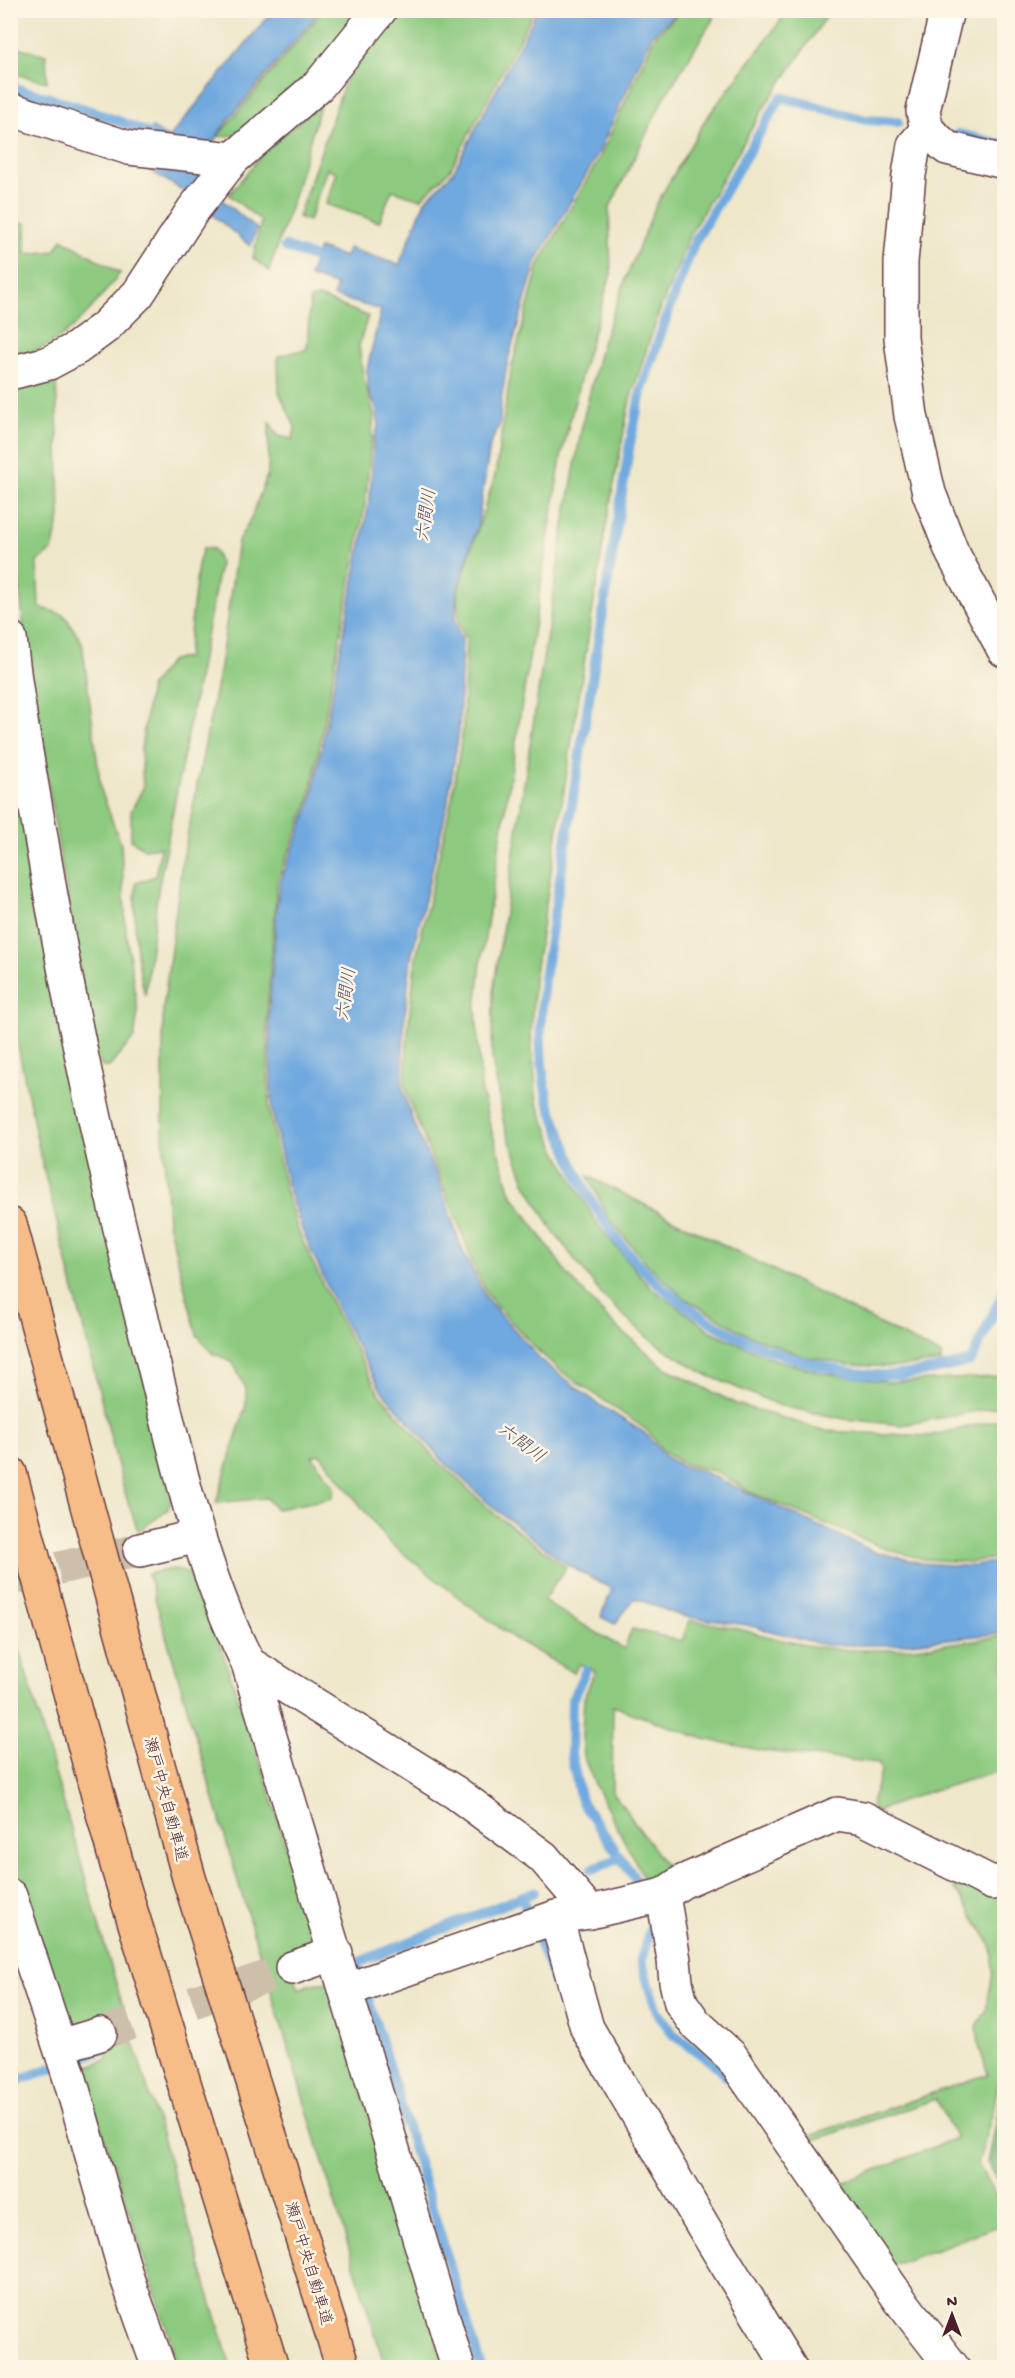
<svg xmlns="http://www.w3.org/2000/svg" width="1015" height="2378" font-family="'Gochi Hand','Klee One',sans-serif">
<style>
.green{fill:#8dca80;stroke:#6c7456;stroke-width:1.5;fill-rule:evenodd}
.forest{fill:#72ae6e;stroke:#5e664c;stroke-width:1.5}
.water{fill:#70a9df;stroke:#5d6485;stroke-width:1.5}
.lines{fill:none;stroke-linecap:round;stroke-linejoin:round}
.stream{stroke:#70a9df;stroke-width:10}
.minor-tunnel{stroke:#cdbfaa;stroke-width:33;stroke-dasharray:33 16;stroke-linecap:butt}
.minor-casing{stroke:#633d43;stroke-width:36}
.motorway-casing{stroke:#633d43;stroke-width:36}
.minor{stroke:#fff;stroke-width:33}
.motorway{stroke:#f7bd88;stroke-width:33}
.labels{text-anchor:middle;stroke-width:5;stroke-linejoin:round;paint-order:stroke}
.street-label{font-size:16px;fill:#4a1f2b;stroke:#fcf5e5}
.water-label{font-size:18px;font-style:italic;fill:#574f6a;stroke:#fcf5e5}
</style>
<rect width="100%" height="100%" fill="#fcf5e5"/>
<filter id="ink" filterUnits="userSpaceOnUse"><feTurbulence type="fractalNoise" baseFrequency=".0167" numOctaves="2"/><feDisplacementMap in="SourceGraphic" scale="12" xChannelSelector="R" yChannelSelector="G"/><feConvolveMatrix kernelMatrix="1 2 1 2 8 2 1 2 1" color-interpolation-filters="sRGB"/></filter>
<filter id="wash" filterUnits="userSpaceOnUse"><feTurbulence type="fractalNoise" baseFrequency=".008" numOctaves="4" result="noise"/><feDisplacementMap in="SourceGraphic" scale="24" xChannelSelector="R" yChannelSelector="G"/><feGaussianBlur stdDeviation="1.35" result="paint"/><feColorMatrix in="noise" values="0 0 0 0 0 0 0 0 0 0 0 0 0 0 0 0 0 1.4 0 .05"/><feComposite in="paint" operator="in"/></filter>
<g filter="url(#wash)">
<rect width="100%" height="100%" fill="#eee7ca"/>
<g class="green">
<polygon points="323,11 367,11 325,61 242,134 217,137"/>
<polygon points="395,11 534,11 450,170 421,199 392,190 379,222 326,204 337,173 327,168 309,221 298,217 347,76"/>
<polygon points="682,11 718,11 664,98 609,209 611,274 584,364 561,457 481,962 476,1009 481,1088 489,1122 511,1193 567,1274 610,1321 664,1367 736,1404 826,1431 928,1436 1004,1419 1004,1557 967,1562 924,1559 889,1550 750,1492 717,1472 684,1464 664,1452 648,1431 561,1371 537,1350 488,1296 473,1265 461,1230 413,1111 405,1086 408,1028 416,957 452,799 463,728 466,641 459,622 457,593 495,476 511,370 539,264 601,155 655,36"/>
<polygon points="788,11 840,11 826,17 763,109 690,234 661,307 630,399 605,532 534,979 531,1038 537,1102 555,1148 597,1224 650,1287 711,1331 773,1359 823,1373 889,1382 994,1377 1004,1374 1004,1406 902,1425 845,1419 781,1406 707,1375 649,1339 602,1295 553,1231 526,1184 504,1125 492,1059 493,992 534,718 564,525 583,421 601,346 626,278 657,203 706,119"/>
<polygon points="864,11 933,11 932,22"/>
<polygon points="10,45 46,55 47,82 11,73"/>
<polygon points="321,102 293,199 269,271 253,258 261,221 229,195 263,153"/>
<path d="M11,131L15,133L12,169V224L26,223V254L55,251L62,239L120,273C92,309 59,353 11,356Z"/>
<path d="M319,297L368,316L359,345L363,376L374,414L365,505L309,801L277,882L267,1013L269,1110L285,1190L299,1233L337,1315L378,1392L437,1460L496,1515L566,1567L543,1601L624,1649L632,1629L682,1641L689,1621C736,1624 779,1643 825,1648C885,1655 945,1644 1004,1636V1770L930,1791L877,1811L871,1806L881,1771L879,1763L764,1751L704,1739L613,1706L612,1791L671,1873L648,1886L597,1789L584,1758L582,1735L584,1698L595,1671L579,1664L574,1673L515,1639L458,1597L389,1542L320,1454L312,1456L334,1486L333,1498L276,1509L266,1498L216,1503L246,1405V1389L232,1361L212,1353L197,1335L168,1223L163,1132V1010L182,863L220,667L238,541L252,516L268,473L269,421L278,436L293,439L295,427L279,392L278,356L307,349L310,299Z"/>
<polygon points="56,375 60,517 52,551 37,562 39,607 64,615 82,642 101,790 121,845 126,933 138,1013 134,1038 109,1067 102,1067 94,1049 56,832 24,630 11,505 10,390"/>
<path d="M203,548L214,549L220,563L158,890L145,996C135,957 133,922 136,883L155,876L161,847L145,849L131,840V811L143,788L141,750L150,687L171,660L187,658L198,565Z"/>
<polygon points="10,721 175,1492 167,1511 138,1531 124,1490 41,1159 11,1011"/>
<polygon points="588,1176 941,1355 941,1362 895,1367 850,1365 803,1356 746,1334 684,1298 648,1265 609,1219"/>
<polygon points="171,1569 187,1572 198,1581 270,1791 312,1938 303,1947 286,1953 299,1989 311,1984 330,1982 445,2367 385,2367 249,1919 148,1574"/>
<path d="M10,1617L106,1950L231,2367H179L121,2186L81,2069L108,2059L96,2025C75,2027 69,2019 59,2002L11,1851Z"/>
<path d="M948,1878L1004,1897V2053L993,2111L978,2164L1004,2211V2224L890,2266L799,2139L988,2074L979,2046L977,2026L986,2011L993,1973L991,1944ZM936,2099L956,2138L835,2186L808,2142Z"/>
</g>
<polygon class="forest" points="1004,2085 1004,2194 988,2162"/>
<g class="water">
<polygon points="538,10 680,11 652,35 598,154 536,262 508,360 501,400 500,423 490,445 478,523 457,593 455,619 462,641 459,730 447,806 411,958 404,1024 402,1087 413,1122 439,1181 462,1249 486,1298 542,1361 600,1405 645,1433 666,1457 681,1466 702,1471 873,1551 922,1563 965,1566 1004,1561 1004,1633 890,1645 825,1645 747,1625 681,1616 635,1598 615,1624 601,1617 612,1589 571,1567 496,1510 441,1459 381,1390 340,1315 303,1232 288,1189 272,1110 269,1014 277,904 280,882 311,802 370,498 374,438 379,425 376,407 369,393 367,369 381,310 333,296 337,286 309,276 319,248 345,257 348,248 399,265 425,201 453,172"/>
<polygon points="272,11 320,11 228,120 197,167 198,180 257,229 250,246 184,191 129,158 152,128 169,138"/>
</g>
<g class="lines">
<g class="stream">
<path d="M10,87C62,100 112,117 160,138"/>
<path d="M898,122L866,120L781,97L694,243L670,307L641,392L630,443L544,979C540,1020 538,1060 548,1101C552,1113 558,1126 563,1139C604,1250 679,1322 793,1358C819,1366 849,1374 877,1375C908,1377 941,1369 971,1361L1004,1291"/>
<polyline points="958,134 1004,145"/>
<polyline points="285,247 327,262"/>
<polyline points="586,1670 572,1700 571,1754 581,1801 638,1883"/>
<polyline points="592,1869 620,1858"/>
<polyline points="522,1897 567,2013"/>
<polyline points="650,1929 641,1960 657,2012 673,2034 721,2069 727,2077"/>
<polyline points="357,1963 481,2368"/>
<polyline points="352,1965 534,1892"/>
<polyline points="10,2083 102,2050"/>
</g>
</g>
</g>
<g filter="url(#ink)">
<g class="lines">
<g class="minor-tunnel">
<polyline points="10,1579 140,1550"/>
<polyline points="100,2034 292,1968"/>
</g>
<defs>
<g id="minor">
<polyline points="947,10 923,111 927,130 947,148 1004,162"/>
<polyline points="10,109 129,148 233,159"/>
<polyline points="927,130 914,145 909,175 901,262 901,338 911,416 929,493 952,552 1004,650"/>
<polyline points="10,373 49,363 77,348 104,328 138,294 193,210 233,159 319,85 380,10"/>
<path d="M10,638C17,706 30,775 42,843C70,1013 107,1183 150,1350C177,1456 199,1566 248,1663L458,2368"/>
<polyline points="140,1550 198,1536"/>
<polyline points="248,1663 456,1793 543,1857 590,1912"/>
<polyline points="663,1895 674,1960 676,1982 681,2003 695,2023 731,2056 900,2300 953,2368"/>
<polyline points="10,1896 68,2072 127,2278 159,2368"/>
<polyline points="556,1917 590,1912 663,1895 682,1882 837,1814 863,1818 992,1883 1004,1881"/>
<polyline points="292,1968 336,1953"/>
<polyline points="346,1990 556,1917 587,2028 703,2226 790,2368"/>
<polyline points="60,2046 100,2034"/>
</g>
<g id="motorway">
<polyline points="10,1224 189,1878 343,2368"/>
<polyline points="10,1473 119,1872 272,2368"/>
</g>
</defs>
<use href="#minor" class="minor-casing"/>
<use href="#motorway" class="motorway-casing"/>
<use href="#minor" class="minor"/>
<use href="#motorway" class="motorway"/>
</g>
</g>
<g class="labels">
<g class="street-label">
<text transform="translate(167 1799) rotate(75)" y="6">瀬戸中央自動車道</text>
<text transform="translate(310 2263) rotate(73)" y="6">瀬戸中央自動車道</text>
</g>
<g class="water-label">
<text transform="translate(425 515) rotate(-82)" y="6">六間川</text>
<text transform="translate(345 994) rotate(-82)" y="6">六間川</text>
<text transform="translate(522 1442) rotate(37)" y="6">六間川</text>
</g>
</g>
<rect width="1015" height="2378" fill="none" stroke="#fcf5e5" stroke-width="36"/>
<g transform="translate(952 2315)" stroke="#fcf5e5" stroke-width="4.5" paint-order="stroke">
<path d="M0-4.5L10 22L0 15L-10 22Z" fill="#4a1f2b"/>
<text y="-9" font-size="16" font-weight="bold" text-anchor="middle" fill="#4a1f2b">N</text>
</g>
</svg>
